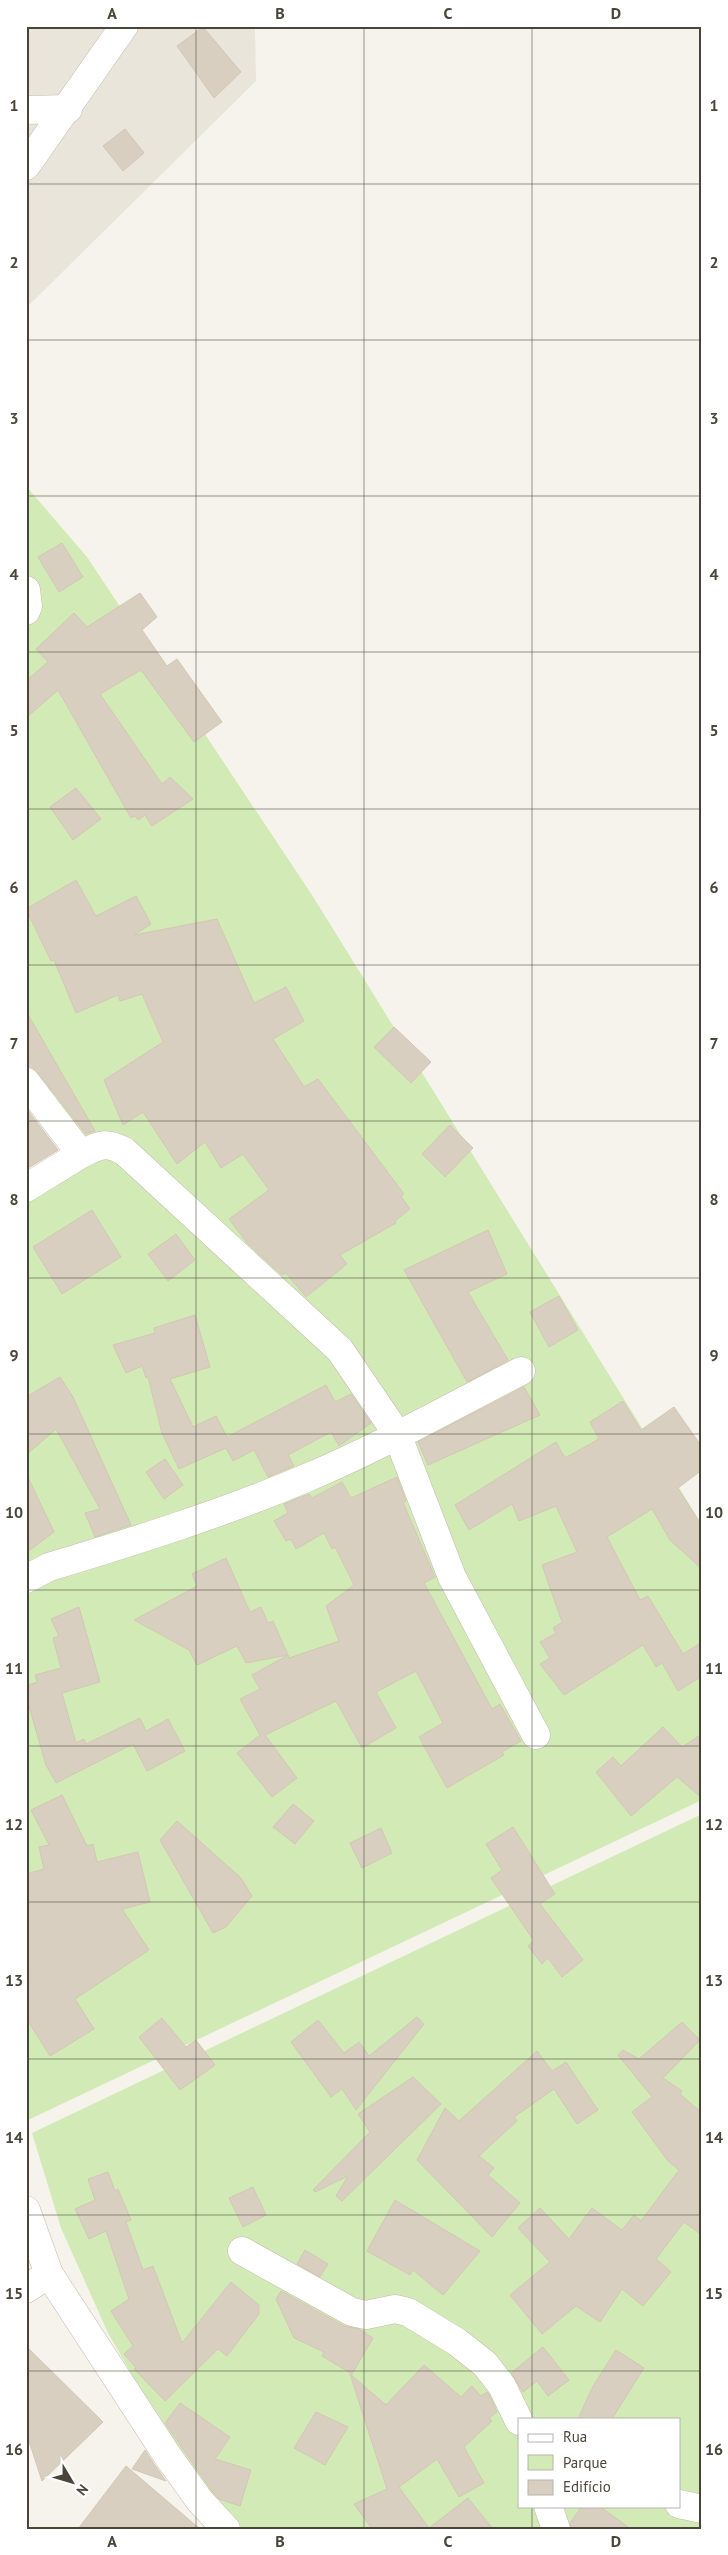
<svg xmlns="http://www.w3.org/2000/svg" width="728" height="2555" font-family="'PT Sans',sans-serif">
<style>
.residential{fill:#eae5da}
.green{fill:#d2eab5;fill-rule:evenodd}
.building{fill:#d8cfc1;stroke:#d3c7b4}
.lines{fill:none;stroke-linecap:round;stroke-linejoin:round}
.street-casing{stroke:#c2bbae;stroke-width:29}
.street{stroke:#fff;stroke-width:28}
.grid{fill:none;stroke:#4b4439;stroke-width:1;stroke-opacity:0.55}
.neatline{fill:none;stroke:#4b4439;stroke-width:2}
.grid-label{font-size:16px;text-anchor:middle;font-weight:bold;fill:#4b4439}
</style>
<rect width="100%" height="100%" fill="#f6f3ec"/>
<polygon class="residential" points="26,26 255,26 256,81 26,308"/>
<g class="green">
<polygon points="26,486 87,557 312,895 702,1525 702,1800 26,2121 26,1195 90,1157 26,1066"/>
<path d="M702,1814V2529H239L185,2467L108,2333L61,2228L32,2133ZM519,2419H679V2506H519Z"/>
</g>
<g class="building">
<polygon points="203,27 241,72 214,98 177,46"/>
<polygon points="125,129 144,153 123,171 103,146"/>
<polygon points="62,543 83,577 59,592 38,557"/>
<polygon points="140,593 157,617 142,630 167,666 177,659 222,722 194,742 141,670 100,694 162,784 170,777 193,799 152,826 145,815 138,820 135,816 131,818 58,690 26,718 26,681 48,662 36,649 74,613 87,627"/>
<polygon points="76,788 101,819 73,840 50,807"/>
<polygon points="76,880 96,916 136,896 151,924 134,935 217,919 254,1003 286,987 304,1021 273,1039 304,1087 318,1079 404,1194 401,1196 410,1209 395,1221 396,1223 340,1255 347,1264 306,1297 286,1273 282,1275 248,1244 229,1219 269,1190 243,1154 221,1168 205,1142 177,1164 143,1112 123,1125 104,1080 163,1042 142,994 120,1001 118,995 76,1013 54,960 51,961 26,909"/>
<polygon points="26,1011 95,1131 86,1134 38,1073 26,1067"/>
<polygon points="394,1027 431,1062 411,1083 374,1047"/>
<polygon points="26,1108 58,1150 28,1168 26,1165"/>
<polygon points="450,1125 473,1148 445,1177 422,1154"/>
<polygon points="92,1210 121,1257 62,1294 33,1247"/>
<polygon points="488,1230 507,1274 468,1292 508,1360 467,1382 404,1270"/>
<polygon points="176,1234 195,1260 168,1281 148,1254"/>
<polygon points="559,1296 578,1330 549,1347 530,1312"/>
<polygon points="195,1315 210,1367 170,1379 193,1427 216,1416 227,1437 326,1385 335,1402 351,1394 371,1423 339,1446 331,1432 288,1455 294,1466 268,1477 254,1450 233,1461 226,1448 179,1469 162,1433 148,1377 146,1378 142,1366 126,1373 113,1345 155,1333 154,1328"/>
<polygon points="60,1377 73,1397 131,1525 95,1537 85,1513 100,1509 56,1429 26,1455 26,1397"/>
<polygon points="524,1387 540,1415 428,1465 418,1442"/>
<polygon points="623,1401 641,1430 674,1407 702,1447 702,1470 678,1488 702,1526 702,1569 670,1540 652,1509 607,1537 640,1600 648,1596 683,1654 702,1642 702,1676 678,1691 662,1663 656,1667 643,1645 564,1695 540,1664 550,1658 540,1642 556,1633 553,1628 562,1622 542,1565 577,1552 556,1506 519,1521 512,1504 469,1530 455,1505 556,1442 565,1458 599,1439 590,1422"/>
<polygon points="165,1459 183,1485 164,1499 146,1472"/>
<polygon points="26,1473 54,1532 26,1553"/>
<polygon points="397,1477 406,1501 403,1502 435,1577 424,1583 492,1709 500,1704 521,1741 502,1752 504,1755 447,1788 419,1737 443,1723 416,1671 376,1692 396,1728 362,1748 336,1701 265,1735 297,1778 272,1797 237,1753 260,1735 240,1699 260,1689 252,1675 288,1655 289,1658 339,1641 326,1606 354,1585 335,1547 332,1549 324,1533 296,1549 291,1539 286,1541 274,1521 288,1513 284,1504 309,1494 312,1498 342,1482 351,1498"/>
<polygon points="226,1558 250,1612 261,1607 268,1623 273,1621 288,1655 246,1663 237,1646 197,1665 189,1650 134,1620 197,1586 192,1574"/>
<polygon points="79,1607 100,1682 62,1693 76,1743 84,1739 86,1744 140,1718 146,1731 168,1719 185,1751 147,1771 133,1744 56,1783 46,1765 26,1696 26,1686 37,1682 35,1675 61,1668 53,1638 59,1636 51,1619"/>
<polygon points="663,1727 682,1747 702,1734 702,1798 677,1777 631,1816 596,1772 613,1757 621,1766"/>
<polygon points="62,1795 87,1846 93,1844 97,1862 138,1852 150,1902 122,1909 149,1950 75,1999 94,2029 50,2056 26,2018 26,1874 44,1869 39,1847 49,1845 31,1810"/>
<polygon points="293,1804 314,1821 295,1844 273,1827"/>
<polygon points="177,1821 241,1878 252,1896 226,1927 213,1933 160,1840"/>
<polygon points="513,1827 555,1894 540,1904 583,1960 562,1977 548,1958 542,1964 528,1946 534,1941 491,1878 502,1870 486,1844"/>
<polygon points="381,1828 392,1853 362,1868 350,1843"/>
<polygon points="417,2017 424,2024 356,2110 342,2089 331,2097 291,2042 318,2020 344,2053 359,2042 369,2056"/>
<polygon points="162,2018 186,2047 196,2040 215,2065 180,2090 139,2037"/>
<polygon points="682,2022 700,2040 663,2078 682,2091 680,2094 702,2113 702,2235 684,2222 656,2259 671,2272 643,2306 622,2289 600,2322 576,2306 542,2334 510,2295 550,2262 518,2228 540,2208 569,2239 592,2208 622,2230 634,2215 641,2221 679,2170 668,2161 632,2112 652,2097 618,2055 623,2050 639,2059"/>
<polygon points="537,2051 552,2071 566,2062 598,2110 577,2124 554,2089 514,2117 517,2121 479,2156 494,2168 488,2175 520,2203 492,2237 417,2160 445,2108 459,2121"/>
<polygon points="413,2077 441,2104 342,2201 336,2196 348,2176 315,2192 313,2190 370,2132 358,2114"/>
<polygon points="108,2172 115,2191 118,2189 131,2220 126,2222 143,2270 153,2266 182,2343 231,2282 259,2305 259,2314 227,2356 218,2349 165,2401 134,2369 136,2368 124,2354 133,2346 111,2311 129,2299 106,2231 89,2239 75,2209 95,2200 88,2179"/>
<polygon points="253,2187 266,2215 243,2227 229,2198"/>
<polygon points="395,2200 480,2251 443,2295 413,2270 410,2275 367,2251"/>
<polygon points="305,2250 328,2264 320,2277 297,2264"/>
<polygon points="281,2291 344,2326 359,2329 373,2338 352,2374 322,2356 324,2352 294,2338 276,2299"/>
<polygon points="26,2346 103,2422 42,2481 26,2432"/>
<polygon points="543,2347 569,2380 548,2396 537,2381 523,2392 511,2373"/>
<polygon points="616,2350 644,2368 612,2419 578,2419 592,2388"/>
<polygon points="424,2365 461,2397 472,2386 481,2396 487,2392 489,2394 497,2412 489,2418 492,2421 464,2447 484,2483 459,2497 437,2459 399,2487 429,2528 468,2498 493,2529 372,2529 354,2504 387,2489 350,2374 386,2405"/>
<polygon points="180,2403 230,2437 215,2459 251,2470 240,2506 219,2499 212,2491 165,2423"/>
<polygon points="316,2412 348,2427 325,2465 294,2448"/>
<polygon points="145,2450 154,2464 166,2481 132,2469"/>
<polygon points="126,2466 200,2529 78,2529"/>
<polygon points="582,2506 599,2506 631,2529 571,2529 570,2523"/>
</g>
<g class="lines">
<defs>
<g id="street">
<polyline points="26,110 68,109"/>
<polyline points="26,166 124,26"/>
<polyline points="26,590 28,606 26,611"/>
<path d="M26,1082L81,1154C100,1145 105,1141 124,1151L340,1350L397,1434L452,1577L536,1735"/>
<polyline points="26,1188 81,1154"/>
<path d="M26,1579L49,1567C135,1541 221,1514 304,1479C378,1448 449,1408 521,1371"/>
<polyline points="26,2210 49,2274 167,2455 200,2501 226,2529"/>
<polyline points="242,2251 352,2312 366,2315 395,2309 408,2312 457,2342 485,2364 502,2386 519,2421"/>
<polyline points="26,2289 49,2274"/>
<polyline points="679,2504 702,2509"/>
<polyline points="548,2506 556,2529"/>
</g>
</defs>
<use href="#street" class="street-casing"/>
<use href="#street" class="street"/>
</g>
<path class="grid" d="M196,26V2529M364,26V2529M532,26V2419M26,184H702M26,340H702M26,496H702M26,652H702M26,809H702M26,965H702M26,1121H702M26,1278H702M26,1434H702M26,1590H702M26,1746H702M26,1902H702M26,2059H702M26,2215H702M26,2371H702M532,2506V2529"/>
<rect width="728" height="2555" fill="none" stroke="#ffffff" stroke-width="55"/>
<rect x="518" y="2418" width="162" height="90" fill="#ffffff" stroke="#b7b4b0"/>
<rect x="528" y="2434" width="25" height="8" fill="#ffffff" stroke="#b7b4b0"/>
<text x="563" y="2442" font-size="15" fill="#4b4439">Rua</text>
<rect x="528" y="2455" width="25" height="15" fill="#d2eab5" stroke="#b7b4b0"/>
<text x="563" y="2468" font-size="15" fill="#4b4439">Parque</text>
<rect x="528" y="2480" width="25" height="15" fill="#d8cfc1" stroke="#b7b4b0"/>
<text x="563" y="2492" font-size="15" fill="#4b4439">Edifício</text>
<g transform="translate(72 2482) rotate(128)" stroke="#ffffff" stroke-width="4" paint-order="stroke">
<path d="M0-4L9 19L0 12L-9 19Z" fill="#4b4439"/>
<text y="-8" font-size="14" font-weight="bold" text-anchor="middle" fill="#4b4439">N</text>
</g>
<rect x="28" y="28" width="672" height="2500" class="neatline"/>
<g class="grid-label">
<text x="112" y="19">A</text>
<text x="280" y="19">B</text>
<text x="448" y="19">C</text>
<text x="616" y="19">D</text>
<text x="14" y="111">1</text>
<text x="714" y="111">1</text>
<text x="14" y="268">2</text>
<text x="714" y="268">2</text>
<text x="14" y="424">3</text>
<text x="714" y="424">3</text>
<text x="14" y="580">4</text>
<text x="714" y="580">4</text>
<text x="14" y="736">5</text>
<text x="714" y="736">5</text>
<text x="14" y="893">6</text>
<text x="714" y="893">6</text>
<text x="14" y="1049">7</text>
<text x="714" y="1049">7</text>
<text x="14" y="1205">8</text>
<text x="714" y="1205">8</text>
<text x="14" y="1361">9</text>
<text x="714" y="1361">9</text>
<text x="14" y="1518">10</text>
<text x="714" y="1518">10</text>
<text x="14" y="1674">11</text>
<text x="714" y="1674">11</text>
<text x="14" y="1830">12</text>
<text x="714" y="1830">12</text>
<text x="14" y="1986">13</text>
<text x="714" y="1986">13</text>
<text x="14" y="2143">14</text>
<text x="714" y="2143">14</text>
<text x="14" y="2299">15</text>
<text x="714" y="2299">15</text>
<text x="14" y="2455">16</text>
<text x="714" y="2455">16</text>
<text x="112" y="2547">A</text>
<text x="280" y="2547">B</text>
<text x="448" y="2547">C</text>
<text x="616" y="2547">D</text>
</g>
</svg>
